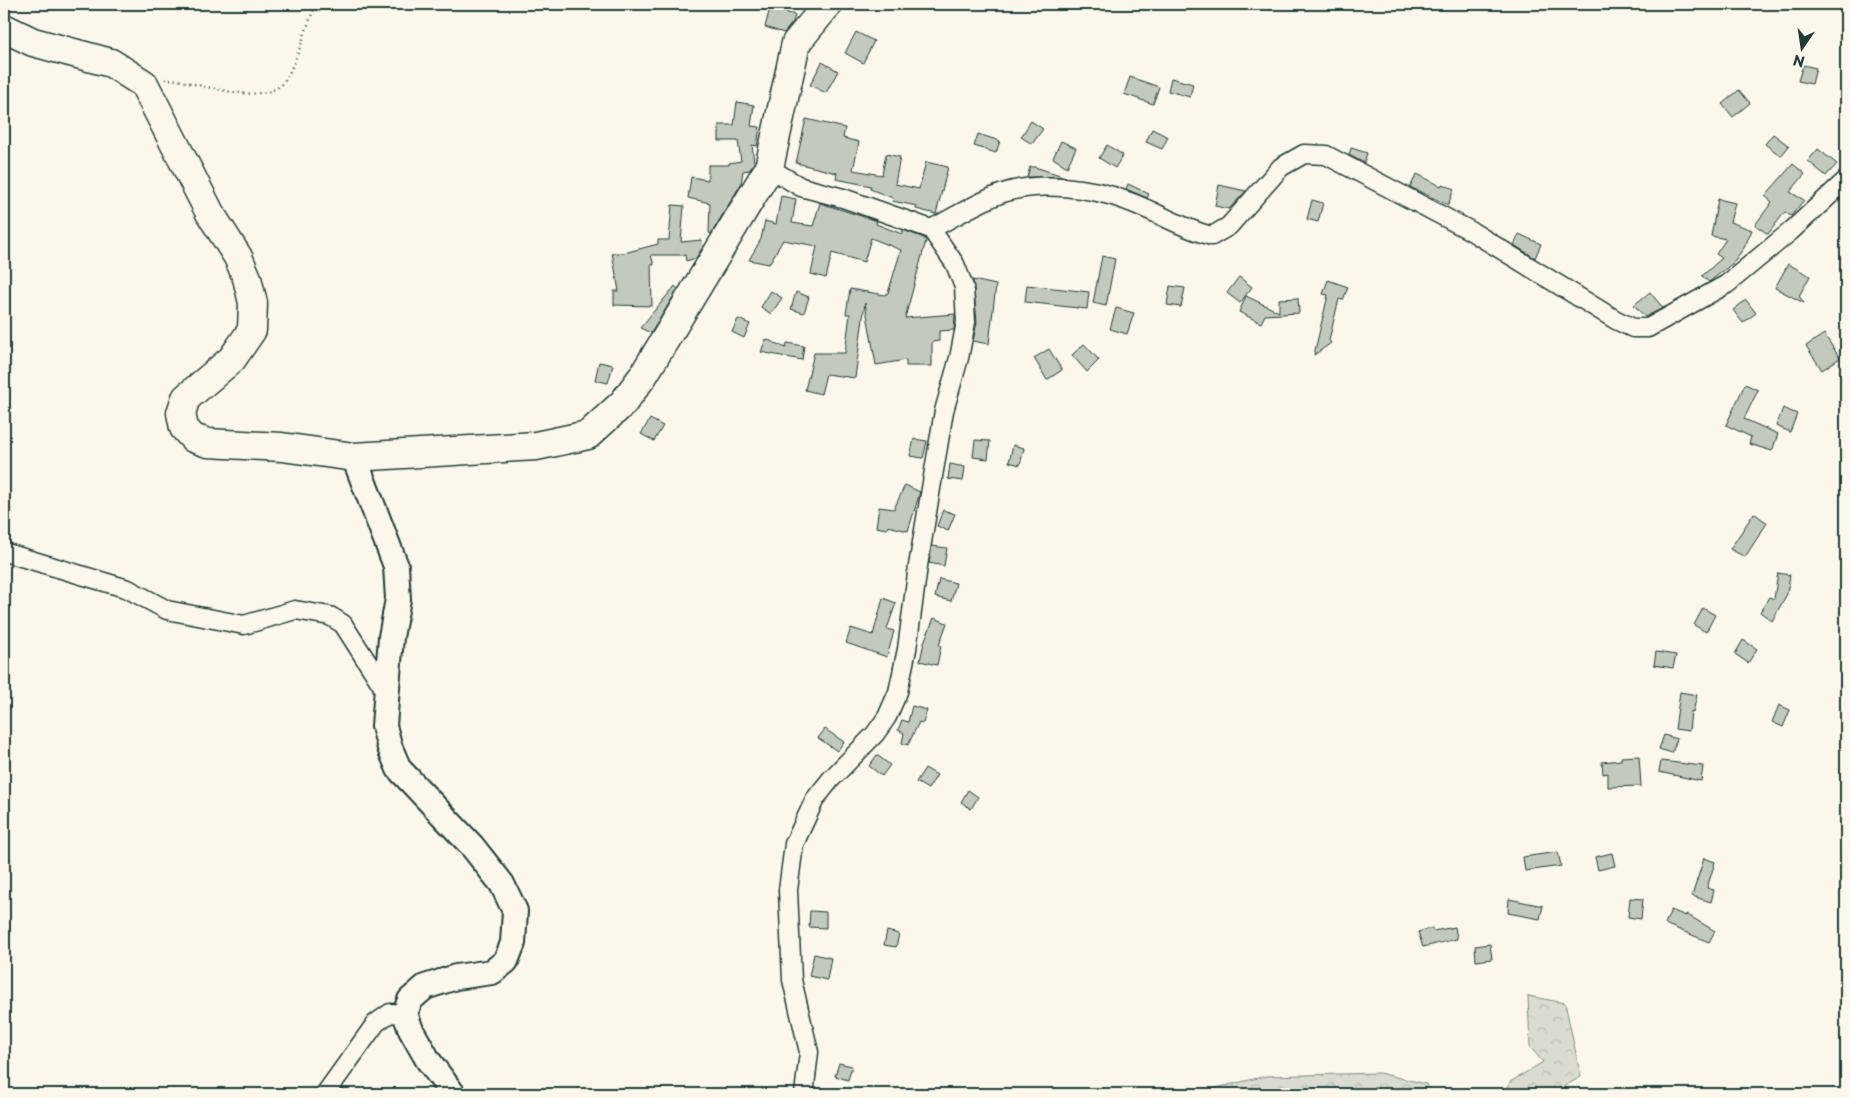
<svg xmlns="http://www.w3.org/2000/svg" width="1850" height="1098" viewBox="0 0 1850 1098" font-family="'Playpen Sans',sans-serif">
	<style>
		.forest { fill: url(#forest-crowns); stroke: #7d8c82 }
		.building { fill: #c4c9be; stroke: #1f3d34 }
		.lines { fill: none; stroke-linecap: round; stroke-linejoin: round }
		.street-casing { stroke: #1f3d34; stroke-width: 21 }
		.secondary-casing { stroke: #1f3d34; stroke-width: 28 }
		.primary-casing { stroke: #1f3d34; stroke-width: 31 }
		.path { stroke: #1f3d34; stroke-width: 2.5; stroke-dasharray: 1 4; stroke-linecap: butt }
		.street { stroke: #fbf7ec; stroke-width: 18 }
		.secondary { stroke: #fbf7ec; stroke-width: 24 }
		.primary { stroke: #fbf7ec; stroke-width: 28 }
	</style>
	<defs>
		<pattern id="forest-crowns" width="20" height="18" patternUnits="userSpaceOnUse" patternTransform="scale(1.25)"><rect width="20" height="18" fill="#dbdcd1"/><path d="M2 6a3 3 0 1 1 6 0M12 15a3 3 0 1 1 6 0" fill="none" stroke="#bcbeb4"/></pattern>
	</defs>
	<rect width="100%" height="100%" fill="#fbf7ec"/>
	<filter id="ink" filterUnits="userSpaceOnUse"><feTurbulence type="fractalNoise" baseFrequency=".02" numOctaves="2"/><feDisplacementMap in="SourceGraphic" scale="10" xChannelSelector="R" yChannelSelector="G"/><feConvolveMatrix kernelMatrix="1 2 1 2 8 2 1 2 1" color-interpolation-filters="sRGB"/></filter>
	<g filter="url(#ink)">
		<g class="forest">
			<polygon points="1528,996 1565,1003 1581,1077 1550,1094 1505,1094 1510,1082 1543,1062 1530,1047"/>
			<polygon points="1379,1073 1426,1084 1430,1094 1191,1094 1266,1076"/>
		</g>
		<g class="building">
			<polygon points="770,8 795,15 793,22 784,33 765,27"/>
			<polygon points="856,32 874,41 863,63 845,53"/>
			<polygon points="822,62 838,71 826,93 810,85"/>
			<polygon points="1803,65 1816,68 1812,84 1798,81"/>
			<polygon points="1130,77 1159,87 1153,104 1124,94"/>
			<polygon points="1171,78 1193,84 1190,97 1168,91"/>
			<polygon points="1739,90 1750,103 1733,117 1722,104"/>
			<polygon points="737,102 754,105 751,126 760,127 757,146 752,145 754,162 750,170 743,171 741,184 711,234 709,233 710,203 688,198 691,177 708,180 708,165 729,165 729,163 741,161 738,141 719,141 719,125 734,125"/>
			<polygon points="806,119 845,128 843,138 859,142 853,170 882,175 886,154 900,157 895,184 919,189 926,162 948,167 936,214 916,209 917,206 892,201 893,198 870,189 871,186 836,179 837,173 796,163"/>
			<polygon points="1031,121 1043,129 1032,144 1021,137"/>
			<polygon points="1152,129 1168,137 1162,149 1146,142"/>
			<polygon points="978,134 1000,141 996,153 974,146"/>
			<polygon points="1773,134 1789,146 1781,156 1765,144"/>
			<polygon points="1061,141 1076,148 1067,167 1053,158"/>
			<polygon points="1107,145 1123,155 1115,168 1099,158"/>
			<polygon points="1351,148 1367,153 1364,163 1349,155"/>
			<polygon points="1818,149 1837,164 1826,176 1808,161"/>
			<polygon points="1793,164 1805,174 1790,192 1804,200 1791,216 1785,212 1768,234 1755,225 1772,202 1765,196"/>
			<polygon points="1030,167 1035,167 1066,177 1027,177"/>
			<polygon points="1417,174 1441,186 1442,184 1454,189 1448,205 1410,187"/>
			<polygon points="1128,184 1149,194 1147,198 1126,189"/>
			<polygon points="1219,185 1246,191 1229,209 1215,206"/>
			<polygon points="781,196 796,199 792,223 813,226 820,203 877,221 876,224 902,234 903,230 924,238 926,241 905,318 955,314 954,330 939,331 939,341 932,342 932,366 906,366 906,360 876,365 865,303 855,378 826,374 821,394 805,390 814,353 845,353 850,314 846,314 850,289 885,295 888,293 901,250 871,238 864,262 832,253 826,278 811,274 817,246 783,240 769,264 749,260 761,239 765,221 776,224"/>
			<polygon points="1718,199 1735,203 1730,222 1752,230 1744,248 1732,264 1709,282 1702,276 1722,258 1716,254 1726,239 1711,236"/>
			<polygon points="1312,200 1323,203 1318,222 1307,219"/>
			<polygon points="672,205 684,206 681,242 702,240 703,247 696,258 686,261 685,255 651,255 654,265 651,265 652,306 614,305 614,291 619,291 612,253 624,253 658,244 658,240 669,240"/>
			<polygon points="1519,234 1541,244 1535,258 1514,245"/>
			<polygon points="1102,256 1115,259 1106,306 1093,303"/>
			<polygon points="1788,264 1810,276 1799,296 1804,303 1775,288"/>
			<polygon points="1239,277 1252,287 1240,303 1227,293"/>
			<polygon points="973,280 996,285 989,344 973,341 977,322"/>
			<polygon points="1328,280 1348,287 1343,300 1339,299 1329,340 1331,343 1314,355 1328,295 1323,294"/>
			<polygon points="1027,285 1089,292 1087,309 1025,302"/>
			<polygon points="675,286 678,289 651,333 640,328"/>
			<polygon points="1170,286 1185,288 1181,307 1167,305"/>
			<polygon points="771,291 782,298 771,314 761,307"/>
			<polygon points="796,292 809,297 804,313 791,309"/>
			<polygon points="1650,292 1663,308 1645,317 1634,305"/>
			<polygon points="1246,296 1279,312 1279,299 1298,298 1299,313 1265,315 1261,323 1239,312"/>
			<polygon points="1746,300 1756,313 1743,323 1733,310"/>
			<polygon points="1116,308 1134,313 1127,334 1110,329"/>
			<polygon points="738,319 750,324 744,338 732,332"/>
			<polygon points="1824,334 1840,358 1822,370 1806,346"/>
			<polygon points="766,339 786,348 787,343 804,346 802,360 761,352"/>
			<polygon points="1084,344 1099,360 1087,372 1072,355"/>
			<polygon points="1049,349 1062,370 1047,380 1034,358"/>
			<polygon points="599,362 613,365 608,383 595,380"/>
			<polygon points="1745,384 1758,390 1744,419 1778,434 1772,451 1749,444 1751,437 1726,425"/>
			<polygon points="1783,408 1797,414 1790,432 1776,426"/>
			<polygon points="650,419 663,426 654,441 641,434"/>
			<polygon points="914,439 927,441 923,458 910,456"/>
			<polygon points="975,440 990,441 988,459 973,457"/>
			<polygon points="1013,445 1024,448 1020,465 1009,462"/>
			<polygon points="950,464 965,467 963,481 948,479"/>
			<polygon points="905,485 920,492 908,531 888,526 887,529 876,527 879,507 894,509"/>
			<polygon points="943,510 955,514 948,531 937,526"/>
			<polygon points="1754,513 1767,523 1745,557 1730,549"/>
			<polygon points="932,546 947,548 944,566 929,563"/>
			<polygon points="1778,573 1790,575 1787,594 1772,621 1760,612 1769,597 1774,599"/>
			<polygon points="939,579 956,583 951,601 935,597"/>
			<polygon points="883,598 896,603 887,629 894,631 887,657 846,643 851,628 873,635"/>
			<polygon points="1703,608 1715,615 1706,632 1694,625"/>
			<polygon points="934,618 947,623 939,645 941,646 937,665 920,661 924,642"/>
			<polygon points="1743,640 1757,649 1748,663 1735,654"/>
			<polygon points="1656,652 1676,655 1673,668 1654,665"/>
			<polygon points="1680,692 1697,695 1693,712 1691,711 1689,731 1675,729"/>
			<polygon points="1779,705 1790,710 1783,727 1772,722"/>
			<polygon points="912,706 927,710 923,723 919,722 908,745 902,743 904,733 898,730 902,720 908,722"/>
			<polygon points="825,729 844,742 837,751 818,738"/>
			<polygon points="1664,735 1677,739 1672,753 1659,749"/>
			<polygon points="877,755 890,765 882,776 869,766"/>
			<polygon points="1639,756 1641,786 1608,787 1608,773 1603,774 1602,762 1621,760 1621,757"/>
			<polygon points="1661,761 1703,766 1701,781 1659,772"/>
			<polygon points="925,768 937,775 928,789 916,782"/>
			<polygon points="968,790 978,797 971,809 961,802"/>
			<polygon points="1558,852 1561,866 1525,871 1523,857"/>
			<polygon points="1612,853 1615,866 1598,870 1595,857"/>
			<polygon points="1704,858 1715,862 1707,888 1714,890 1711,902 1692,896"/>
			<polygon points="1630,898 1643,899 1641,919 1628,917"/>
			<polygon points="1509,899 1543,906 1540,919 1508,913"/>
			<polygon points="1671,910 1686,916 1686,914 1715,931 1709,942 1665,924"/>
			<polygon points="810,911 826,912 826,928 809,927"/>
			<polygon points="1455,927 1457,939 1423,947 1418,932 1432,928 1433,931"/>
			<polygon points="887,931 899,934 896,947 884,945"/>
			<polygon points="1490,944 1492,959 1476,961 1475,946"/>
			<polygon points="814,954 831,958 827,980 809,976"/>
			<polygon points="839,1063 852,1066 848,1080 835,1076"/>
		</g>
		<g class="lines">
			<defs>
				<g id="street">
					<polyline points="769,168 801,187 843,198 931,229 955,264 964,287 966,322 959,358 944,411 918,566 907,649 898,692 887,717 875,734 831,779 815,799 794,844 788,890 792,980 809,1052 804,1094"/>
					<path d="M931 229C953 218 979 201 1003 193 1039 181 1092 187 1127 201 1156 211 1182 229 1212 236L1229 226 1281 167 1304 154 1326 155 1471 231 1616 320 1633 328H1648L1727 284 1791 231 1846 180"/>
					<polyline points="4,552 128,589 167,610 244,625 295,610 330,616 343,624 387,693"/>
					<polyline points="325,1094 376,1023 390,1013 405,1014"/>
				</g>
				<polyline id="secondary" points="354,457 396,566 398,599 391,637 384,726 390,748 399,769 472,846 502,884 515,911 513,943 506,961 492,972 456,977 425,987 410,1000 405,1014 411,1030 428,1060 453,1094"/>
				<polyline id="primary" points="4,28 33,42 111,63 144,84 210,213 238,257 247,278 253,303 252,330 232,359 186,398 181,413 184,428 193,438 208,443 282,447 354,457 536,446 588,435 623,403 643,376 769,168 796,43 828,4"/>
			</defs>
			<use href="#street" class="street-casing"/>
			<use href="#secondary" class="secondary-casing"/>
			<use href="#primary" class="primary-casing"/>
			<path class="path" d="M165 80 172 79C200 84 258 105 281 85 293 75 308 21 316 4"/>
			<use href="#street" class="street"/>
			<use href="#secondary" class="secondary"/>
			<use href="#primary" class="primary"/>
		</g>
	</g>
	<rect width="1850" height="1098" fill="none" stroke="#fbf7ec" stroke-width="20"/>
	<rect x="10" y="10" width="1830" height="1078" fill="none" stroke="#1f3d34" stroke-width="2" filter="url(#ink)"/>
	<g transform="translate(1802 48) rotate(193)" stroke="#fbf7ec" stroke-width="4" paint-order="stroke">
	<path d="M0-4L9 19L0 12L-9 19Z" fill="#1f3d34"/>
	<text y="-8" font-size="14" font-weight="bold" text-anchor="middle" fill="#1f3d34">N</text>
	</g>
</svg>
